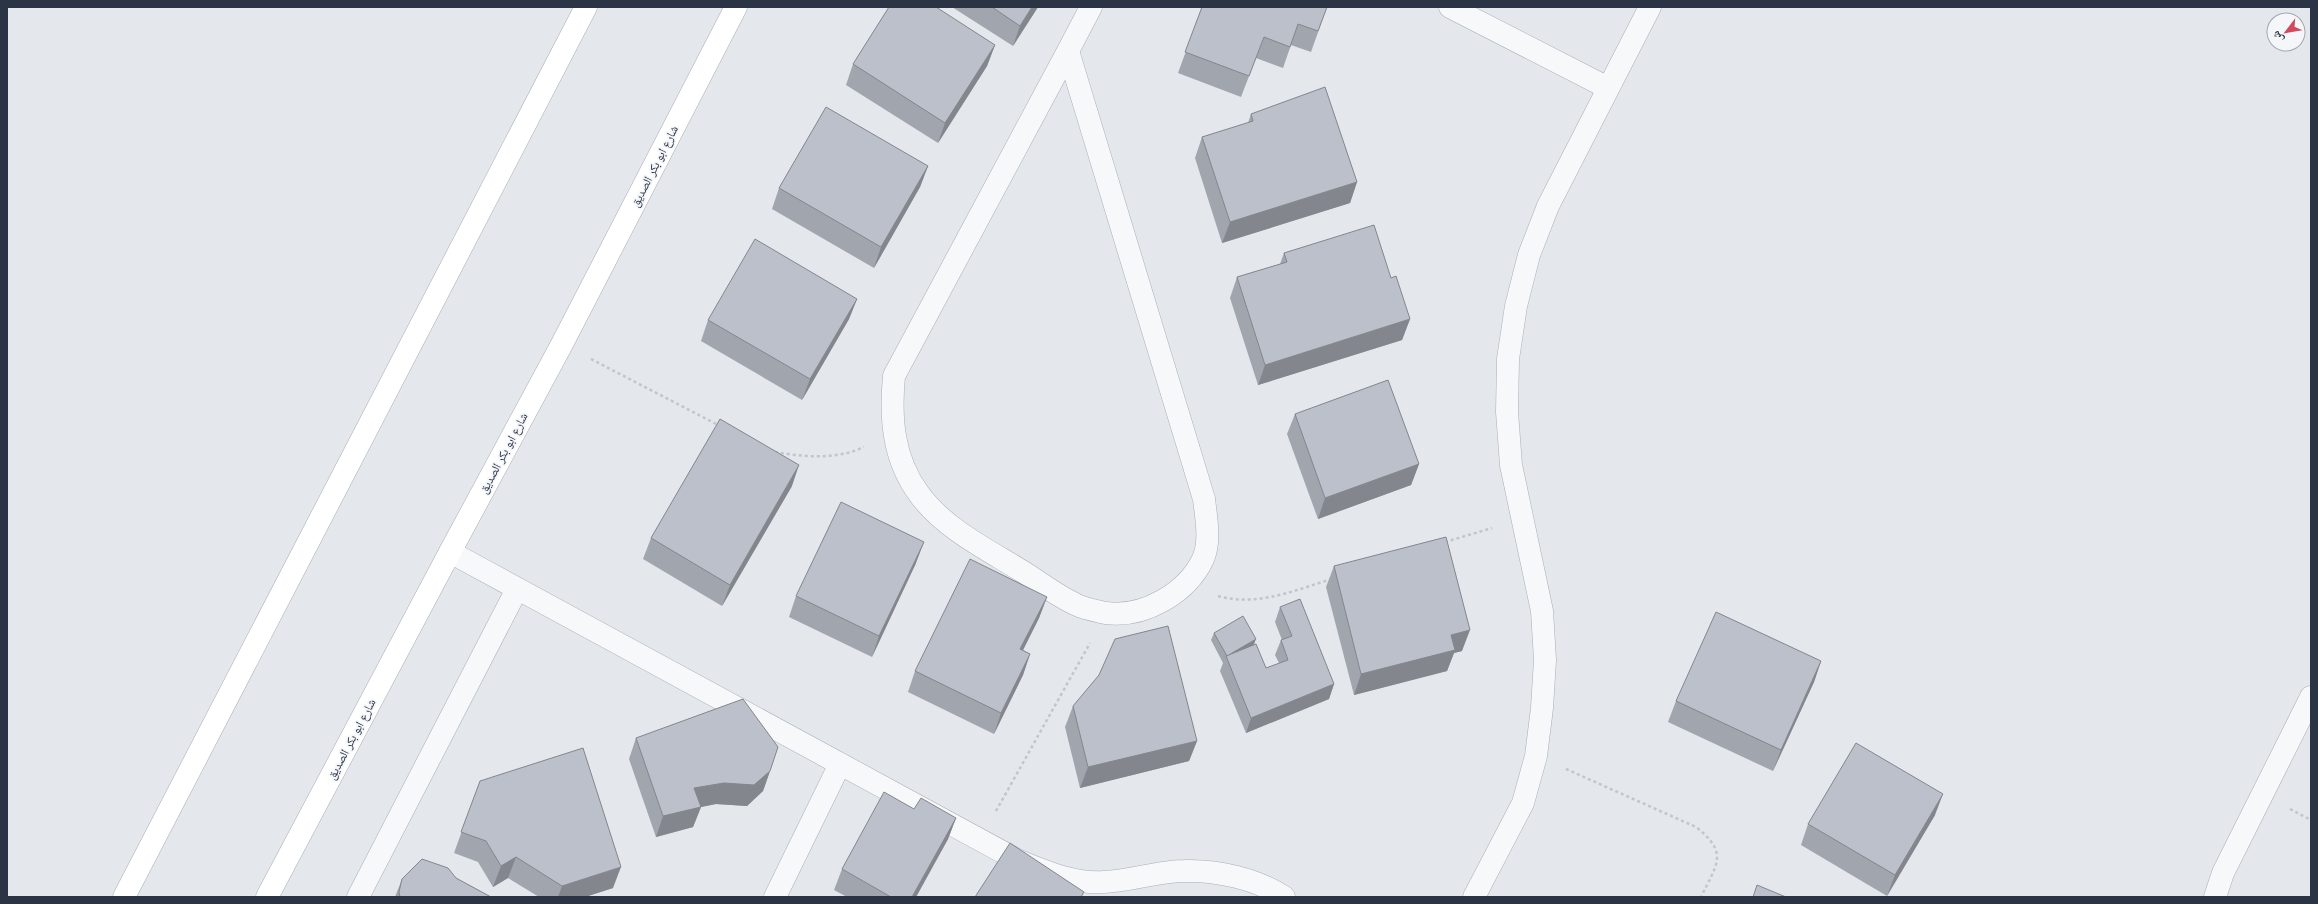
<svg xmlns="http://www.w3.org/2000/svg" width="2318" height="904" viewBox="0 0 2318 904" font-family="'Golos Text','Noto Naskh Arabic',sans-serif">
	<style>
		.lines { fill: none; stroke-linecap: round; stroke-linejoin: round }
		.minor-casing { stroke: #a9aeb7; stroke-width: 23 }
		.secondary-casing { stroke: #a9aeb7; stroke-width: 23 }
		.path { stroke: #c2c5cb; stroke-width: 2.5; stroke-dasharray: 3 3; stroke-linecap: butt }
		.minor { stroke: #f7f8fa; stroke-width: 22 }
		.secondary { stroke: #fff; stroke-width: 22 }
		.wall { fill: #a1a5ae }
		.shaded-wall { fill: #83868d }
		.building { fill: #bbc0ca; stroke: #83868d }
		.labels { text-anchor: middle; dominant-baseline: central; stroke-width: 3.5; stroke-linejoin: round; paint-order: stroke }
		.street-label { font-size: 12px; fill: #2b3445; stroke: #f4f6f9 }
	</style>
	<rect width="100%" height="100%" fill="#e4e7ec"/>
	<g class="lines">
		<defs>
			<g id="minor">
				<polyline points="1450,7 1608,88"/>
				<path d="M1068 51 1204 499C1206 517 1211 541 1203 559 1187 593 1144 618 1106 613 1097 611 1085 609 1077 605 1059 597 1042 584 1025 573 990 551 944 529 919 494 893 459 890 418 894 376L1068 51 1091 7"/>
				<path d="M450 552 1019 861C1046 872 1074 884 1104 882 1131 881 1158 871 1185 871 1217 870 1257 879 1284 897"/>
				<polyline points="358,897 517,589"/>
				<polyline points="775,897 840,764"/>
				<polyline points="1474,897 1523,803 1536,756 1542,708 1545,660 1542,611 1511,465 1507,412 1508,359 1516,306 1529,255 1548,206 1650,7"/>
				<polyline points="2215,897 2223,873 2311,697"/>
			</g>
			<g id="secondary">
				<polyline points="124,897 586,7"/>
				<polyline points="267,897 450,552 562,344 736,7"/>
			</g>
		</defs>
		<use href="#minor" class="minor-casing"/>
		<use href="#secondary" class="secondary-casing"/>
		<g class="path">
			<polyline points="591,359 720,426"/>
			<path d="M775 452C804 457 837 460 864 447"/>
			<polyline points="1445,542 1492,528"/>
			<path d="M1218 596C1258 607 1295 590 1332 579"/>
			<path d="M1566 769 1696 827C1729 853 1717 864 1701 897"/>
			<polyline points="2290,809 2311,820"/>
			<polyline points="996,811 1090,643"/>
		</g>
		<use href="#minor" class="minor"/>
		<use href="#secondary" class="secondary"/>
	</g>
	<g class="wall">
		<polygon points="952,7 1038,7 1013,46"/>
		<polygon points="1202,7 1327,7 1311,52 1291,45 1283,68 1256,58 1241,97 1178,73"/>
		<polygon points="995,45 987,66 938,143 846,85 853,64"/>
		<polygon points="1251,114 1357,182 1350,203 1222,243 1195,158 1202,137 1248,123"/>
		<polygon points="928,166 920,187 874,268 772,209 779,188"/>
		<polygon points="1284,253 1391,278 1410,319 1402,340 1258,385 1230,298 1237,277 1280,264"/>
		<polygon points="857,299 849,319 802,400 701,341 708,320"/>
		<polygon points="1295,414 1419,464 1411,485 1318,519 1287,434"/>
		<polygon points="792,486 722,606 643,559 651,538"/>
		<polygon points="916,563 872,657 789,617 796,596"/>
		<polygon points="1334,566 1462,651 1454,653 1447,671 1354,695 1326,587"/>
		<polygon points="1047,597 1039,618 1023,650 1030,654 1023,675 994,734 908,692 915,671"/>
		<polygon points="1280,607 1334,684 1329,699 1246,733 1220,671 1223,663 1211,640 1214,633 1254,645 1266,668 1279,663 1275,655 1281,640 1282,640 1275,622"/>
		<polygon points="1821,661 1814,682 1773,771 1668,722 1676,701"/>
		<polygon points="1073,706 1197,741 1189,761 1080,788 1065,727"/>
		<polygon points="636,738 770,771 763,791 747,806 716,804 701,807 693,827 656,837 629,759"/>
		<polygon points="480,781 613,888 585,897 539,897 508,878 493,887 478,862 454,853"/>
		<polygon points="914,809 956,818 948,839 916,897 847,897 834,890 842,869"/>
		<polygon points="1935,815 1887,896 1801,845 1808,824"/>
		<polygon points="456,878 491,897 395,897 402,879"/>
	</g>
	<g class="shaded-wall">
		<polygon points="1032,7 1038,7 1013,46 1020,26"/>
		<polygon points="995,45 987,66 938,143 945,123"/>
		<polygon points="928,166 920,187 874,268 881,247"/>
		<polygon points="1357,182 1350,203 1222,243 1230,222"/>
		<polygon points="857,299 849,319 802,400 810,379"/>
		<polygon points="1410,319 1402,340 1258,385 1265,365"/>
		<polygon points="1419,464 1411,485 1318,519 1325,498"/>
		<polygon points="799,465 792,486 722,606 730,585"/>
		<polygon points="924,542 916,563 872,657 879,636"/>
		<polygon points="1047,597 1039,618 1013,670 1020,649"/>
		<polygon points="1470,630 1462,651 1454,653 1447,671 1354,695 1361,674 1451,635"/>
		<polygon points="1256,639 1253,647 1227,656"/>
		<polygon points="1030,654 1023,675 994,734 1001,713"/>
		<polygon points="1821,661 1814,682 1773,771 1781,750"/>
		<polygon points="1334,684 1329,699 1246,733 1251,718"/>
		<polygon points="1197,741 1189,761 1080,788 1088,767"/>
		<polygon points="770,771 763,791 747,806 716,804 701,807 693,827 656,837 663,816 694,788"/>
		<polygon points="1943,794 1935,815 1887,896 1895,875"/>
		<polygon points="956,818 948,839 916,897 912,897"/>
		<polygon points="516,857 508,878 493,887 501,866"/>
		<polygon points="621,867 613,888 585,897 558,897 562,886"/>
	</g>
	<g class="building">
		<polygon points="889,7 936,7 995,45 945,123 853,64"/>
		<polygon points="992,7 1032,7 1020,26"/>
		<polygon points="1202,7 1327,7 1318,31 1298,24 1290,47 1264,37 1249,76 1185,52"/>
		<polygon points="1325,87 1357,182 1230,222 1202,137 1253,121 1251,114"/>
		<polygon points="826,107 928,166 881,247 779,188"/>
		<polygon points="1374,225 1391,278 1396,276 1410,319 1265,365 1237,277 1287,262 1284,253"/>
		<polygon points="755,239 857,299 810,379 708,320"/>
		<polygon points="1388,380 1419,464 1325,498 1295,414"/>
		<polygon points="720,419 799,465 730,585 651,538"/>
		<polygon points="841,502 924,542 879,636 796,596"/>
		<polygon points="1446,537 1470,630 1451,635 1455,650 1361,674 1334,566"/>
		<polygon points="970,559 1047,597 1020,649 1030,654 1001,713 915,671"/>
		<polygon points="1300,599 1334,684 1251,718 1226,656 1256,644 1266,668 1288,660 1281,640 1292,636 1280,607"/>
		<polygon points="1716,612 1821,661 1781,750 1676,701"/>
		<polygon points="1243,616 1256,639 1227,656 1214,633"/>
		<polygon points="1168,626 1197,741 1088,767 1073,706 1099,675 1115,639"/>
		<polygon points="743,699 778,747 770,771 754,785 724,783 694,788 701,807 663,816 636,738"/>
		<polygon points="1856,743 1943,794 1895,875 1808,824"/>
		<polygon points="583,748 621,867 562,886 516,857 501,866 486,841 461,832 480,781"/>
		<polygon points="884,792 914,809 921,798 956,818 912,897 891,897 842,869"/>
		<polygon points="1010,843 1084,892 1081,897 975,897"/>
		<polygon points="422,859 448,868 456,878 491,897 400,897 399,892 402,879"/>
		<polygon points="1757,885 1786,897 1753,897"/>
	</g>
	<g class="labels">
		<g class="street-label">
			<text transform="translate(654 166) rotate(-63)">شارع ابو بكر الصديق</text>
			<text transform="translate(503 453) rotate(-62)">شارع ابو بكر الصديق</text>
			<text transform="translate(351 739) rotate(-62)">شارع ابو بكر الصديق</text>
		</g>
	</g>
	<rect width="2318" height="904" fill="none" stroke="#2b3445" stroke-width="16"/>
	<g transform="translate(2286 32) rotate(239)"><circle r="19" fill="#f4f6f9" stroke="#a4a8b1"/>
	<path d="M0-3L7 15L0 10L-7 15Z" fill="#d1495b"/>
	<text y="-6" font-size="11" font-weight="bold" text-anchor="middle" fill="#2b3445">ش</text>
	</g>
</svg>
